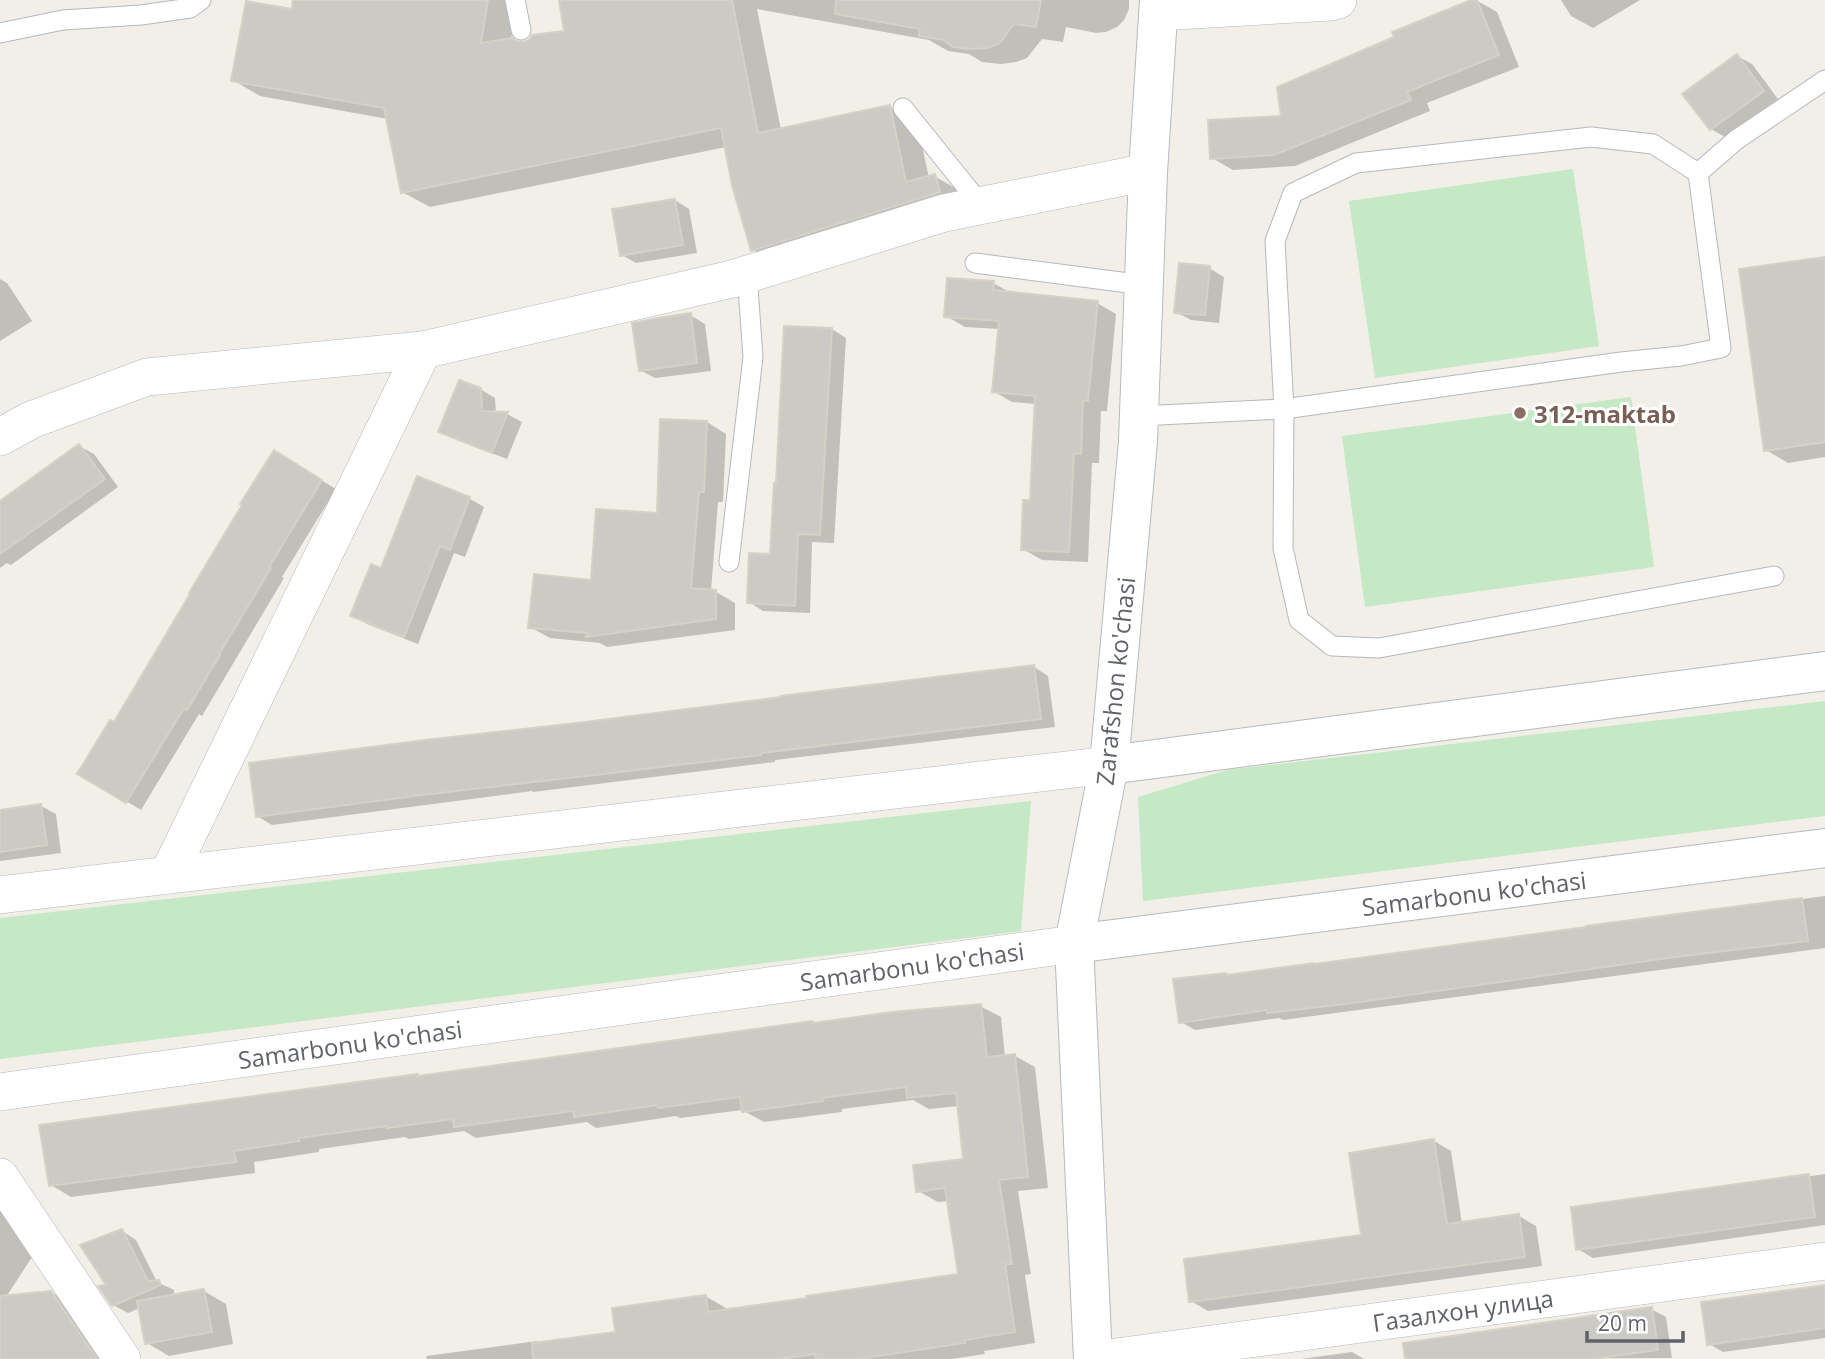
<svg xmlns="http://www.w3.org/2000/svg" width="1825" height="1359" viewBox="0 0 1825 1359" font-family="'Open Sans',sans-serif">
	<style>
		.green { fill: #c5e8c5 }
		.shadow { fill: #0003 }
		.building { fill: #cccac5; stroke: #d6d1c6; stroke-width: 2 }
		.lines { fill: none; stroke-linecap: round; stroke-linejoin: round }
		.lane-casing { stroke: #b5b8bc; stroke-width: 21 }
		.street-casing { stroke: #b5b8bc; stroke-width: 38 }
		.secondary-casing { stroke: #b6babf; stroke-width: 40 }
		.lane { stroke: #fff; stroke-width: 19 }
		.street { stroke: #fff; stroke-width: 37 }
		.secondary { stroke: #fff; stroke-width: 38 }
		.education-dot { fill: #8d6e63; stroke: #fff; stroke-width: 2.5 }
		.labels { text-anchor: middle; dominant-baseline: central; stroke-width: 6; stroke-linejoin: round; paint-order: stroke }
		.education-label { font-size: 24px; font-weight: bold; fill: #785e54; stroke: #fff; text-anchor: start }
		.street-label { font-size: 24px; fill: #5f6368; stroke: #fff }
	</style>
	<rect width="100%" height="100%" fill="#f1efe8"/>
	<g class="green">
		<polygon points="1573,169 1599,346 1375,378 1349,201"/>
		<polygon points="1631,397 1654,567 1365,607 1342,436"/>
		<polygon points="1825,701 1825,816 1143,901 1138,797 1227,770"/>
		<polygon points="1031,801 1021,931 0,1059 0,918"/>
	</g>
	<g class="shadow">
		<polygon points="295,0 517,0 511,40 523,44 566,32 560,0 1129,0 1129,9 1124,20 1117,27 1106,32 1096,33 1066,27 1063,42 1042,39 1027,58 1016,62 1001,64 982,62 969,54 948,51 929,40 757,9 781,130 890,107 917,123 929,178 934,176 962,192 780,266 753,250 726,147 430,207 402,192 388,119 260,96 233,80 293,11"/>
		<polygon points="1476,0 1497,12 1519,67 1427,103 1430,111 1295,166 1233,170 1212,158 1283,117"/>
		<polygon points="1561,0 1640,0 1593,28 1571,16"/>
		<polygon points="1737,56 1752,64 1778,99 1725,137 1711,129"/>
		<polygon points="675,200 689,209 697,253 636,263 622,255"/>
		<polygon points="1825,259 1825,457 1788,463 1766,450"/>
		<polygon points="1209,268 1224,277 1219,323 1191,320 1176,312"/>
		<polygon points="0,279 7,283 32,321 0,341"/>
		<polygon points="993,283 1013,294 1097,303 1116,314 1107,411 1101,411 1099,463 1092,463 1088,562 1042,560 1023,549 1032,502 1036,404 1012,402 993,391 1000,329 965,327 946,316"/>
		<polygon points="690,315 705,324 711,371 655,378 640,370"/>
		<polygon points="832,329 846,338 834,543 812,542 810,613 763,611 749,602 772,555"/>
		<polygon points="480,389 495,398 496,413 507,414 522,422 507,459 455,439 440,431"/>
		<polygon points="707,422 726,434 723,502 718,502 711,591 716,592 735,603 735,630 607,647 600,643 550,638 530,627 592,582 658,515"/>
		<polygon points="79,446 94,454 118,487 11,565 7,563 0,568 0,503"/>
		<polygon points="274,452 336,489 282,577 284,578 202,716 199,714 141,810 80,773 114,724"/>
		<polygon points="418,478 470,499 484,507 465,557 454,553 418,644 367,624 352,615 382,570"/>
		<polygon points="1034,667 1048,676 1055,727 775,760 775,762 533,792 532,791 272,825 257,816 577,725"/>
		<polygon points="41,806 56,814 61,853 0,861 0,812"/>
		<polygon points="1825,896 1825,948 1283,1020 1279,1018 1195,1030 1181,1022 1226,974 1230,976"/>
		<polygon points="980,1006 1001,1017 1005,1057 1015,1056 1035,1067 1048,1188 1018,1191 1031,1274 1025,1275 1035,1343 984,1351 985,1354 952,1359 427,1359 426,1356 537,1341 541,1343 617,1333 705,1296 726,1308 726,1311 960,1275 949,1201 938,1202 918,1191 965,1161 959,1106 929,1109 913,1100 842,1109 842,1112 764,1122 742,1110 680,1118 676,1116 596,1128 587,1122 476,1138 464,1131 409,1139 405,1137 319,1149 319,1152 254,1162 255,1173 71,1197 51,1185 420,1077"/>
		<polygon points="1434,1141 1451,1151 1462,1224 1519,1216 1536,1226 1542,1266 1208,1311 1191,1301 1363,1236"/>
		<polygon points="1825,1174 1825,1225 1593,1258 1578,1249 1573,1209"/>
		<polygon points="0,1208 36,1251 6,1297 51,1292 73,1305 109,1359 0,1359"/>
		<polygon points="122,1231 136,1240 157,1282 174,1290 174,1293 168,1296 204,1291 226,1304 233,1344 169,1356 147,1343 140,1308 128,1313 113,1305 109,1287"/>
		<polygon points="1825,1287 1825,1338 1723,1352 1709,1344"/>
		<polygon points="1651,1309 1666,1317 1672,1358 1410,1359"/>
		<polygon points="1352,1352 1364,1359 1301,1359"/>
	</g>
	<g class="building">
		<polygon points="293,0 488,0 481,43 512,38 516,41 523,42 529,40 532,35 564,31 559,0 732,0 758,133 890,105 906,182 935,174 940,192 751,251 732,185 721,128 401,193 384,108 231,81 246,1 292,9"/>
		<polygon points="836,0 1041,0 1036,27 1014,24 1000,43 988,48 972,49 953,47 944,40 919,36 920,29 835,14"/>
		<polygon points="1471,0 1477,0 1499,55 1407,92 1411,100 1274,155 1210,159 1208,120 1281,116 1277,87 1394,37 1392,32"/>
		<polygon points="1737,54 1764,91 1710,130 1682,94"/>
		<polygon points="675,199 683,245 620,256 612,209"/>
		<polygon points="1825,257 1825,442 1764,451 1739,269"/>
		<polygon points="1179,263 1210,266 1205,315 1174,313"/>
		<polygon points="947,278 994,281 993,290 1098,301 1088,401 1083,401 1081,454 1074,453 1069,552 1021,550 1023,500 1030,500 1035,396 992,392 999,321 944,317"/>
		<polygon points="691,313 697,363 639,371 632,323 658,318"/>
		<polygon points="784,326 832,328 820,535 798,534 795,606 747,603 749,553 770,554 774,483 776,483"/>
		<polygon points="459,380 481,388 482,411 508,412 492,453 438,432"/>
		<polygon points="660,419 707,421 704,492 699,492 691,588 716,590 716,619 586,637 587,633 528,628 534,574 591,580 596,509 657,513"/>
		<polygon points="79,444 105,479 0,554 0,501"/>
		<polygon points="274,450 322,480 269,567 271,568 219,654 220,655 187,710 184,708 126,803 77,774 110,720 114,722 190,594 189,593 242,505 240,504"/>
		<polygon points="417,476 470,497 450,550 440,546 404,637 350,616 371,564 381,568"/>
		<polygon points="1034,665 1041,719 761,753 761,755 603,774 422,795 256,817 249,763 425,740 577,723 781,697 781,696"/>
		<polygon points="41,804 47,845 0,852 0,810"/>
		<polygon points="1802,898 1808,941 1675,957 1346,1004 1267,1013 1266,1010 1179,1023 1173,979 1226,973 1227,975 1314,963 1315,964 1586,927 1586,926"/>
		<polygon points="981,1004 987,1057 1015,1054 1028,1177 999,1180 1012,1264 1005,1264 1015,1332 965,1340 965,1343 858,1359 816,1359 815,1354 781,1359 533,1359 532,1343 615,1332 612,1308 706,1295 708,1312 807,1298 806,1296 958,1274 945,1188 916,1192 913,1165 963,1159 956,1093 907,1098 906,1087 822,1098 823,1101 742,1112 740,1097 658,1108 657,1105 574,1117 573,1111 454,1127 453,1119 387,1128 387,1126 299,1138 299,1141 234,1151 236,1162 49,1186 39,1125 418,1074 418,1076 812,1021 813,1023 892,1012"/>
		<polygon points="1434,1139 1447,1224 1519,1214 1525,1257 1189,1302 1184,1259 1361,1235 1349,1153"/>
		<polygon points="1809,1174 1815,1217 1576,1250 1571,1207"/>
		<polygon points="122,1229 148,1281 159,1280 161,1285 112,1306 98,1286 106,1285 80,1245"/>
		<polygon points="1825,1285 1825,1328 1707,1345 1701,1302"/>
		<polygon points="204,1289 212,1332 145,1344 137,1301"/>
		<polygon points="51,1291 97,1359 0,1359 0,1296"/>
		<polygon points="1652,1307 1658,1350 1592,1359 1405,1359 1403,1343"/>
	</g>
	<g class="lines">
		<defs>
			<g id="lane">
				<polyline points="515,0 521,30"/>
				<polyline points="0,33 63,20 141,15 190,8 201,0"/>
				<polyline points="903,108 982,206"/>
				<polyline points="1698,173 1653,144 1591,137 1356,163 1293,193 1275,241 1284,409 1283,548 1299,620 1332,646 1379,648 1774,576"/>
				<polyline points="975,263 1144,285"/>
				<polyline points="1139,416 1284,409 1621,362 1681,356 1721,348 1698,173 1736,140 1825,80"/>
				<polyline points="729,562 753,357 747,274"/>
			</g>
			<g id="street">
				<polyline points="1159,12 1331,2 1338,0"/>
				<polyline points="0,437 31,420 147,377 423,350 732,279 944,213 1148,172"/>
				<polyline points="168,875 423,350"/>
				<polyline points="0,895 1109,765"/>
				<polyline points="0,1092 1074,944"/>
				<polyline points="0,1177 122,1359"/>
				<polyline points="1102,1359 1825,1261"/>
			</g>
			<g id="secondary">
				<polyline points="1109,765 1825,671"/>
				<polyline points="1074,944 1825,848"/>
				<polyline points="1093,1359 1074,944 1109,765 1138,441 1148,172 1159,0"/>
			</g>
		</defs>
		<use href="#lane" class="lane-casing"/>
		<use href="#street" class="street-casing"/>
		<use href="#secondary" class="secondary-casing"/>
		<use href="#lane" class="lane"/>
		<use href="#street" class="street"/>
		<use href="#secondary" class="secondary"/>
	</g>
	<circle class="education-dot" cx="1520" cy="413" r="7"/>
	<g class="labels">
		<g class="education-label">
			<text x="1534" y="413">312-maktab</text>
		</g>
		<g class="street-label">
			<text transform="translate(1115 681) rotate(-84)">Zarafshon ko'chasi</text>
			<text transform="translate(1474 893) rotate(-7)">Samarbonu ko'chasi</text>
			<text transform="translate(912 966) rotate(-8)">Samarbonu ko'chasi</text>
			<text transform="translate(350 1044) rotate(-8)">Samarbonu ko'chasi</text>
			<text transform="translate(1463 1310) rotate(-8)">Газалхон улица</text>
		</g>
	</g>
	<path d="M1587 1331v10h96v-10" fill="none" stroke="#5f6368" stroke-width="3.5"/>
	<text x="1598" y="1331" font-size="21" fill="#5f6368" stroke="#ffffff" stroke-width="5" paint-order="stroke">20 m</text>
</svg>
